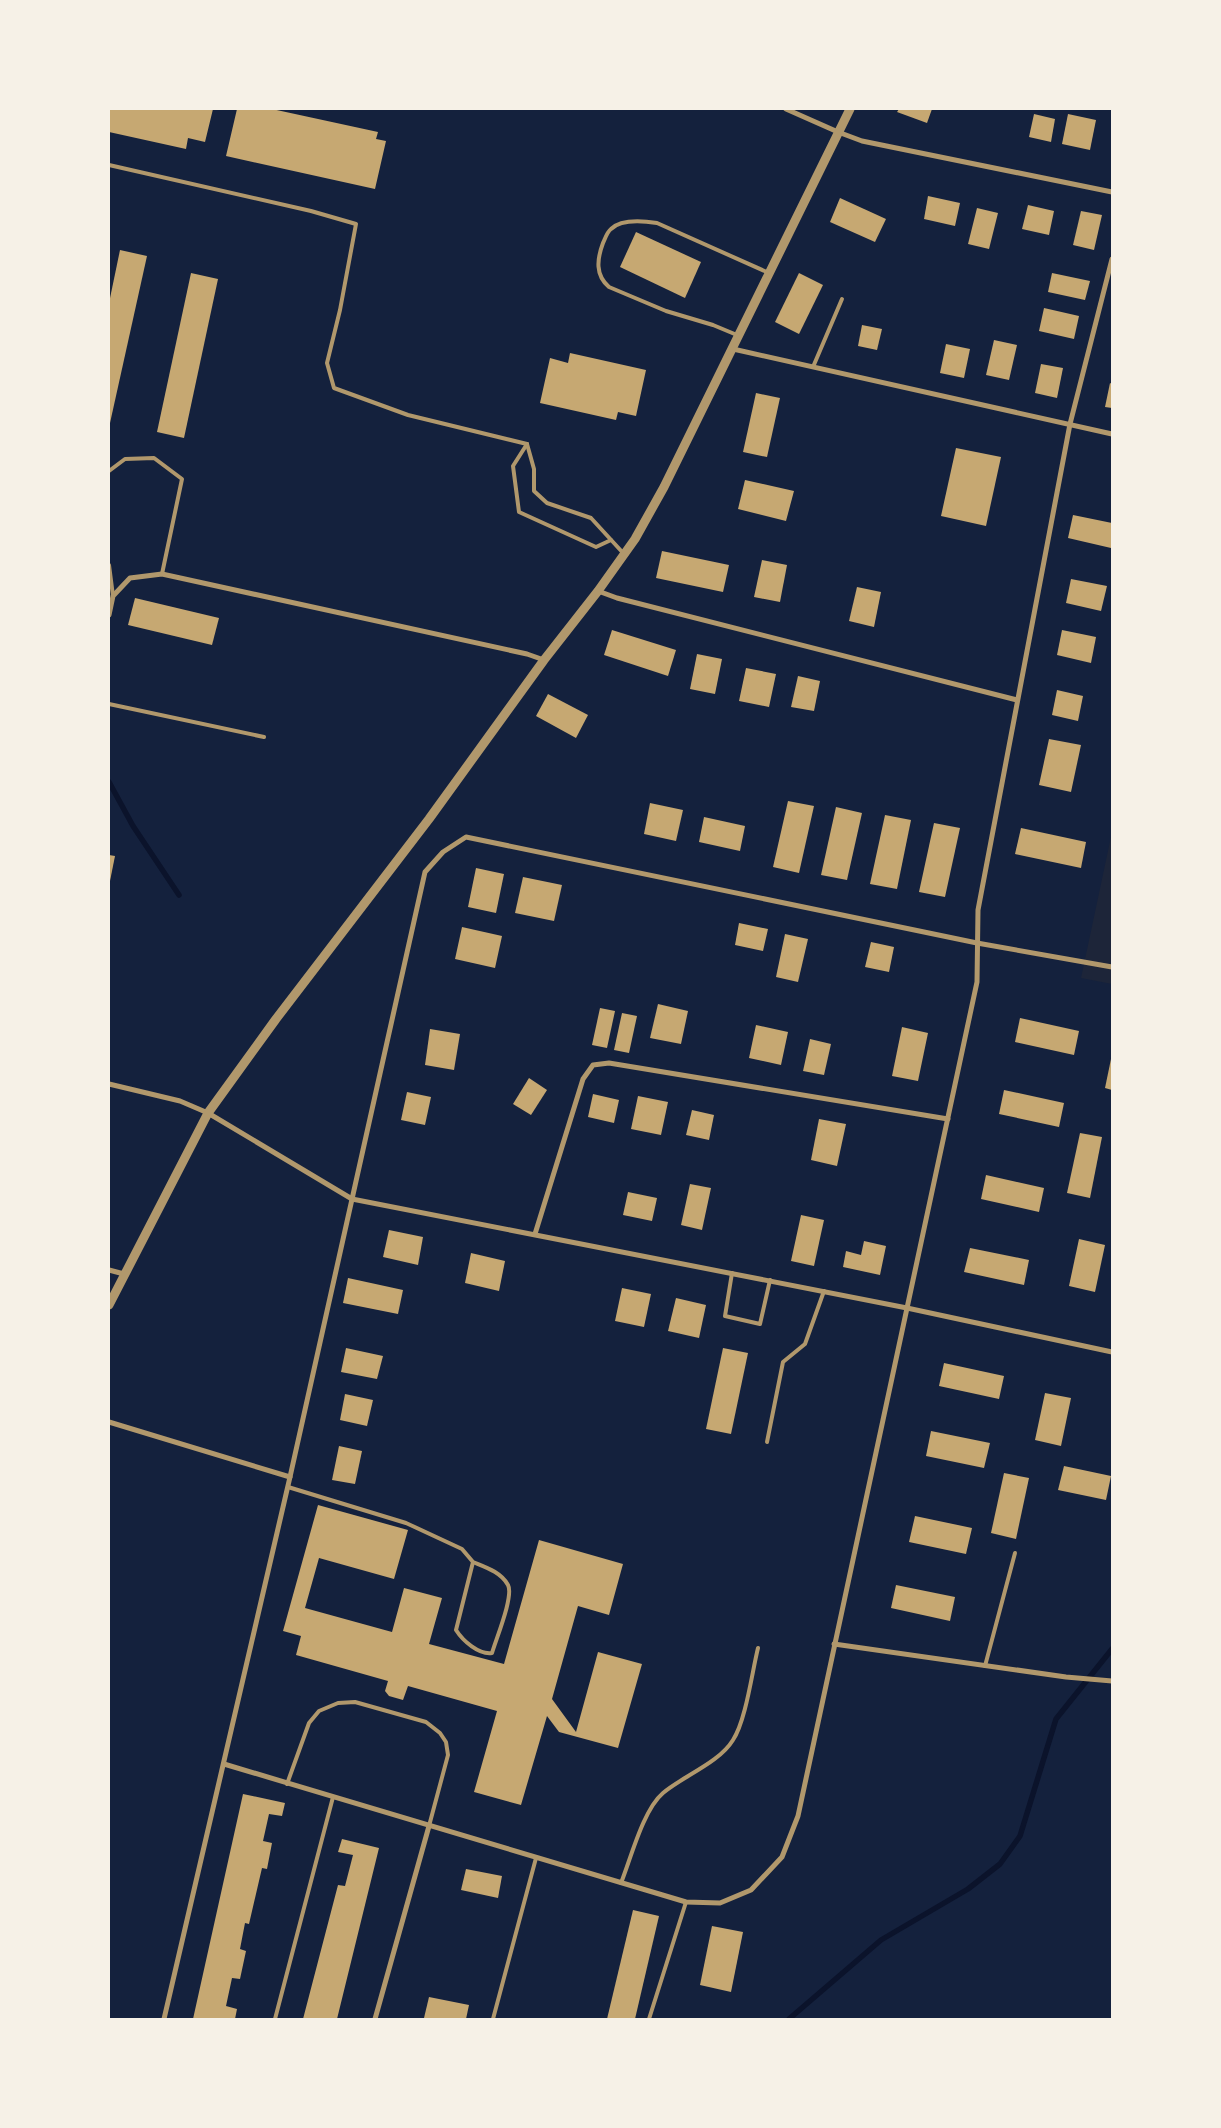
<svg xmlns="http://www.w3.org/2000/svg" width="1221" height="2128" viewBox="0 0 1221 2128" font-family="Quicksand,sans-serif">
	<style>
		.green { fill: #1d2539 }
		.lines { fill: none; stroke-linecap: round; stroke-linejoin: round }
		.stream { stroke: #0b132b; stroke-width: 5.5 }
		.building { fill: #c6a872 }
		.service { stroke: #b1986c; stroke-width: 4 }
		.minor { stroke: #b1986c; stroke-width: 5 }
		.tertiary { stroke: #b1986c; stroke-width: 9 }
	</style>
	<rect width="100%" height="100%" fill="#14213d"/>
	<polygon class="green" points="1112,832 1112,984 1081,978"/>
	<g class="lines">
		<g class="stream">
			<polyline points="109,782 133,826 179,895"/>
			<polyline points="789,2019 881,1940 968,1889 1000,1864 1020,1836 1056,1719 1112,1649"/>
		</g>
	</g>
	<g class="building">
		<polygon points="109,109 213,109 205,142 188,138 186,149 109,132"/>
		<polygon points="237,109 272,109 378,132 376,139 386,141 375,189 226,156"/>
		<polygon points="899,109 932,109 927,123 897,112"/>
		<polygon points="1034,114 1055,119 1051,142 1029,137"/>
		<polygon points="1068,114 1096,120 1090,150 1062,144"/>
		<polygon points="928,196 960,203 955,226 924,219"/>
		<polygon points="840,198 886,219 875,242 830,222"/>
		<polygon points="1028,205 1054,211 1049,235 1022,229"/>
		<polygon points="977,208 998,213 989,249 968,244"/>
		<polygon points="1081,211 1102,215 1094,250 1073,245"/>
		<polygon points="636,232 701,262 685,298 620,267"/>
		<polygon points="120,250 147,256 110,423 109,303"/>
		<polygon points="191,273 218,279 184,438 157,432"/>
		<polygon points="799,273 823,285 799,334 775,322"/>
		<polygon points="1052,273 1090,281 1085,300 1048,292"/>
		<polygon points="1044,308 1079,316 1074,339 1039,331"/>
		<polygon points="862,325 882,329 877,350 858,346"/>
		<polygon points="994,340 1017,345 1009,380 986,375"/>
		<polygon points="946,344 970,349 964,378 940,373"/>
		<polygon points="570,353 646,370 636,416 618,412 616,420 540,403 550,358 568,363"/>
		<polygon points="1041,364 1063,368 1057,398 1035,393"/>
		<polygon points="1110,383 1112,384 1112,408 1105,407"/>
		<polygon points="756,393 780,398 767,457 743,452"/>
		<polygon points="956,448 1001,457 986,526 941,516"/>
		<polygon points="745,480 794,491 786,521 738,509"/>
		<polygon points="1073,515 1112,523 1111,548 1068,538"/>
		<polygon points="662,551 729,565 723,592 656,578"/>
		<polygon points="762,560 787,565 780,602 754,597"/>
		<polygon points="1071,579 1107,586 1101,611 1066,603"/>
		<polygon points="857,587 881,592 874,627 849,621"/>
		<polygon points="135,598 219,618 212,645 128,625"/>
		<polygon points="612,630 676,650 668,676 604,655"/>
		<polygon points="1062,630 1096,637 1091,663 1057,655"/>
		<polygon points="697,654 722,659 715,694 690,689"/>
		<polygon points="746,668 776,674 769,707 739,701"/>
		<polygon points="798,676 820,681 814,711 791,707"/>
		<polygon points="1057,690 1083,696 1078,721 1052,715"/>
		<polygon points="548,694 588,715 576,738 536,716"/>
		<polygon points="1049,739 1081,745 1071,792 1039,785"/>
		<polygon points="788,801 814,806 799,873 773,867"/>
		<polygon points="650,803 683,810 676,841 644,834"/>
		<polygon points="836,807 862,813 847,880 821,875"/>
		<polygon points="885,815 911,820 897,889 870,884"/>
		<polygon points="704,817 745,826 740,851 699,842"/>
		<polygon points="934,823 960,828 945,897 919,892"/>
		<polygon points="1021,828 1086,842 1081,868 1015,854"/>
		<polygon points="109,855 115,856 110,881 109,881"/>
		<polygon points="476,868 504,874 496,913 468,907"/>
		<polygon points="523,877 562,885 554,921 515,913"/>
		<polygon points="739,923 768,929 763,951 735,945"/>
		<polygon points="462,927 502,936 495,968 455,959"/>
		<polygon points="785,934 808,939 798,982 776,977"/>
		<polygon points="871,942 894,947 889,972 865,967"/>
		<polygon points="658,1004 688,1011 681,1044 650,1038"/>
		<polygon points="600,1008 615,1011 607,1048 592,1045"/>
		<polygon points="622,1013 637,1016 629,1053 614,1050"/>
		<polygon points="1020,1018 1079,1031 1074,1055 1015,1042"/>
		<polygon points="756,1025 788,1032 781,1065 749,1058"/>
		<polygon points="902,1027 928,1033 918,1081 892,1076"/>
		<polygon points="430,1029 460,1034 454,1070 425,1065"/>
		<polygon points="810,1039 831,1044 824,1075 803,1071"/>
		<polygon points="1111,1059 1112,1059 1112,1090 1105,1088"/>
		<polygon points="529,1078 547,1090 531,1115 513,1104"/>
		<polygon points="1004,1090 1064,1103 1059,1127 999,1114"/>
		<polygon points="407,1092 431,1097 425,1125 401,1120"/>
		<polygon points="593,1094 619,1100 614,1123 588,1117"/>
		<polygon points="638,1096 668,1102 661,1135 631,1129"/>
		<polygon points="692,1110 714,1115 709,1140 686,1135"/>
		<polygon points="819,1119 846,1124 837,1166 811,1160"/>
		<polygon points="1080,1133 1102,1137 1090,1198 1067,1193"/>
		<polygon points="986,1175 1044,1188 1039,1212 981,1199"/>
		<polygon points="690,1184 711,1188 702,1230 681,1225"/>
		<polygon points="628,1192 657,1198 652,1221 623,1215"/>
		<polygon points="801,1215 824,1220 814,1266 791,1261"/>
		<polygon points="389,1230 423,1237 418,1265 383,1257"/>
		<polygon points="1079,1239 1105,1245 1095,1292 1069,1286"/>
		<polygon points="864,1241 886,1246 880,1275 843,1267 846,1251 861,1255"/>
		<polygon points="970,1248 1029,1260 1024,1285 964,1272"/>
		<polygon points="471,1253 505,1261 499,1291 465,1283"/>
		<polygon points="348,1278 403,1290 398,1314 343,1303"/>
		<polygon points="622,1288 651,1294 644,1327 615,1321"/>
		<polygon points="676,1298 706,1305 699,1338 668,1331"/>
		<polygon points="346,1348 383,1356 377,1379 341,1372"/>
		<polygon points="723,1348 748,1353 731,1434 706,1429"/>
		<polygon points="944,1363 1004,1376 999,1399 939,1386"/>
		<polygon points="1045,1393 1071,1398 1061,1446 1035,1440"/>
		<polygon points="345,1394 373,1400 367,1426 340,1420"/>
		<polygon points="931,1431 990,1443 984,1468 926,1456"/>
		<polygon points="339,1446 362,1451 355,1484 332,1480"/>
		<polygon points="1064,1466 1111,1476 1106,1500 1058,1490"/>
		<polygon points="1004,1473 1029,1478 1016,1539 991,1533"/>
		<polygon points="318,1505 408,1530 394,1579 319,1558 305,1608 392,1632 404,1588 442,1598 429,1644 504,1664 539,1540 623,1564 609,1615 578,1606 552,1699 576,1732 598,1652 642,1664 618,1748 559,1732 547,1716 521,1805 474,1792 497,1711 408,1686 403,1700 389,1696 385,1691 388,1681 296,1655 301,1636 283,1631"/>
		<polygon points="915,1516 972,1528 966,1554 909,1542"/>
		<polygon points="896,1585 955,1597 950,1621 891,1608"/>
		<polygon points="243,1794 285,1803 282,1816 269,1814 263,1841 272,1843 267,1869 262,1868 249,1924 245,1923 240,1949 246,1951 240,1979 232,1978 226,2006 237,2009 235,2019 193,2019"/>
		<polygon points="342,1839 379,1848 337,2019 303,2019 338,1885 345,1886 353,1855 338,1852"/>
		<polygon points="466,1869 502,1876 498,1898 461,1890"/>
		<polygon points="633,1910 659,1916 635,2019 607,2019"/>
		<polygon points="712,1926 743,1932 731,1992 700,1985"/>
		<polygon points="429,1997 469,2005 466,2019 424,2018"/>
	</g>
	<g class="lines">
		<g class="service">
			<polyline points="109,165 311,211 356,224 340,310 327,363 334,388 408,415 527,444"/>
			<path d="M737 335 713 325 666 311 609 287C595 275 597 259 603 243 605 239 607 232 611 229 621 219 644 221 657 223L769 273"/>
			<polyline points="813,367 842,299"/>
			<polyline points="527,444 513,466 519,512 596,547 611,540"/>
			<polyline points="527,444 534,469 534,491 547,503 591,518 624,554"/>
			<polyline points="109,471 125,459 154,458 182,479 162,574"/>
			<polyline points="109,565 113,596"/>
			<polyline points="109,704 264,737"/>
			<polyline points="732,1273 725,1316 760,1324 770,1280"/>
			<polyline points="767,1442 783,1362 805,1344 824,1291"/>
			<path d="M288 1487 406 1523 462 1549 473 1562 456 1630C463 1641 479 1655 492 1653 496 1639 514 1596 508 1585 501 1572 485 1567 473 1562"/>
			<polyline points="985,1666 1015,1553"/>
			<polyline points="287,1784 309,1723 319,1711 338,1703 355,1702 426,1722 440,1733 446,1742 448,1755 429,1826"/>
			<path d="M621 1883C631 1858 643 1810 663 1793 683 1776 719 1763 733 1740 746 1720 752 1672 758 1648"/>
			<polyline points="275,2019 333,1797"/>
			<polyline points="493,2019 536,1858"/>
			<polyline points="649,2019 686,1902"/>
		</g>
		<g class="minor">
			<polyline points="786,109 838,132 862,141 1112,192"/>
			<polyline points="733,349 1112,434"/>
			<polyline points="598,591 617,598 1017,700"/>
			<polyline points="109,615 113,596 130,578 162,574 527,654 544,660"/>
			<polyline points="109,1084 180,1101 208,1113 352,1199 907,1308 1112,1352"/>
			<polyline points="535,1234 583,1079 593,1065 609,1063 948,1119"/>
			<polyline points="109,1270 124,1274"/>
			<polyline points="109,1422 290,1477"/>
			<polyline points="834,1644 1066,1677 1112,1681"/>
			<polyline points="224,1764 686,1902 720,1903 751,1890 782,1857 798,1816 977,982 978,910 1070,424 1112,259"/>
			<polyline points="164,2019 290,1477 425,872 443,852 466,837 977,943 1112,967"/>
			<polyline points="375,2019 429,1826"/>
		</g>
		<polyline class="tertiary" points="109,1305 208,1113 276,1019 429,819 544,660 598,591 635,539 664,487 850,109"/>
	</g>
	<rect width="1221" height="2128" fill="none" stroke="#f6f1e7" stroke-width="220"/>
</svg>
